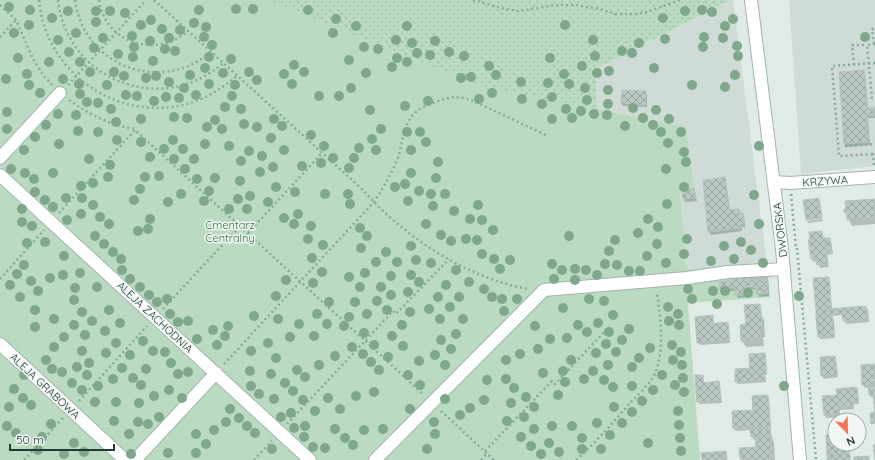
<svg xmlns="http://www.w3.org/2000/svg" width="875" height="460" viewBox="0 0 875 460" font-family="Quicksand,sans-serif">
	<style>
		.built { fill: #cfdbd5 }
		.grass { fill: url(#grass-dots) }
		.green { fill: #badbc1 }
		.shadow { fill: #0003 }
		.building { fill: url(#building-cross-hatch); stroke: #b4c4bc }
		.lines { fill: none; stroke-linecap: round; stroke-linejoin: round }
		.minor-casing { stroke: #a4b3ad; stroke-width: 14 }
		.path { stroke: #82ad9d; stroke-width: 2.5; stroke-dasharray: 2 3; stroke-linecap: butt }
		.minor { stroke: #fff; stroke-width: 12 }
		.tree { fill: #7fa78c }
		.labels { text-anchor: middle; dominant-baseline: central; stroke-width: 3; stroke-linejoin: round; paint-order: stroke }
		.street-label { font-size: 11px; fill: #223b33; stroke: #f1f8f4 }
		.park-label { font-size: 11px; fill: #2e7043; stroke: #f1f8f4 }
	</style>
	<defs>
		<pattern id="grass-dots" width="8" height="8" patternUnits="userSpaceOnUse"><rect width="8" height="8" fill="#badbc1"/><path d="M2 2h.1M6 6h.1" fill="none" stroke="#a0bda6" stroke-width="1.8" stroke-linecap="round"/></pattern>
		<pattern id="building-cross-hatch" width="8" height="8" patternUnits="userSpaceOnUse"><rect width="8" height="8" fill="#b9c8c1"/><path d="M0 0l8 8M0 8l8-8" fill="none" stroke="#96a49d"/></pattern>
	</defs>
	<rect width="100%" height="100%" fill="#e1ebe6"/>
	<g class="built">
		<polygon points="730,0 733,0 767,265 686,269 680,191 694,187 686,127 598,110 595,69"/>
		<polygon points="789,0 875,0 875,166 801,174"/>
	</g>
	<polygon class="grass" points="267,0 730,0 595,69 598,110 476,85"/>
	<polygon class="green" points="0,0 267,0 476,85 686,127 694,187 680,191 686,269 767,265 770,297 688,303 700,460 0,460"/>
	<g class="shadow">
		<polygon points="863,71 865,74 868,109 875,108 875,118 868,118 870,145 847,147 845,144"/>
		<polygon points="646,92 647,95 647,107 623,106 622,103"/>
		<polygon points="724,178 726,181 730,211 739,210 744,217 745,227 742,227 742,231 711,235 709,232"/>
		<polygon points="694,189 697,201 685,202 684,199"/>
		<polygon points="875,202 875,224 852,226 845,212"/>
		<polygon points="822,219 823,221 808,223 807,221"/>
		<polygon points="822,232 824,240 829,239 831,242 833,254 827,255 829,267 820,268 818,261 813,262 812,259"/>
		<polygon points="766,276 768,279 769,296 759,297 757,289 745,290 746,297 738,298 736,291 723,291 721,288 731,282"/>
		<polygon points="828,278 830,281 832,310 866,307 868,310 869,322 846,324 844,315 831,316 834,320 835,338 820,339 819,336 817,310 817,302"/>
		<polygon points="759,305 761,308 762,316 764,320 765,337 763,337 764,346 746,347 742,341 747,325"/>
		<polygon points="712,316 714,324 727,323 729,326 730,343 700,345 698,342"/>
		<polygon points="764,354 766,357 767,375 765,375 766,382 738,384 736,381 751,369"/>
		<polygon points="835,357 836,360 838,377 824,379 822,376"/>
		<polygon points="875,365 875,403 875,397 871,397 870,394 869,387 865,388 863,385"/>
		<polygon points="702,376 704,383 719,382 720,385 722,403 700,404 698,401"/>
		<polygon points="856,388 858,391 859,404 854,404 854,409 840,410 840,417 826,418 825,415 823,397 838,396"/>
		<polygon points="767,396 769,399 771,429 769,429 774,443 775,460 742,460 741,459 757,448 756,440 754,440 752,437 751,430 736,431 734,428 754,410"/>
		<polygon points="835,436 835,444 843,444 843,451 849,451 850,454 851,460 828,460"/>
	</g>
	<g class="building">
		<polygon points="864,70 867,108 875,107 875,115 867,116 869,142 844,144 839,72"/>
		<polygon points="622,90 646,91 645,105 621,103"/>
		<polygon points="725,177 729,210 739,209 740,213 743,213 744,224 741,224 741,228 708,232 703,180"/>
		<polygon points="694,188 696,198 683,199 682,191"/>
		<polygon points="819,198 822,218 806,220 803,200"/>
		<polygon points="875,199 875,217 847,220 847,215 844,212 844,209 846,207 845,201"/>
		<polygon points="822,231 823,239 810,240 809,232"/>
		<polygon points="824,238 828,264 817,265 816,258 811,259 808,240"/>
		<polygon points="824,238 830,238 832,252 826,252"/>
		<polygon points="767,275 768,293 764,294 763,279 749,280 750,287 744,287 744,276"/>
		<polygon points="729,276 744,276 745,295 735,295 735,288 730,288"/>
		<polygon points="829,277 831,308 816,310 813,278"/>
		<polygon points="763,279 764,294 756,294 756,287 750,287 749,280"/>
		<polygon points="719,281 730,281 730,288 720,289"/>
		<polygon points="760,304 760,313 745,314 744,305"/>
		<polygon points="866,306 867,319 843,321 842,308"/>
		<polygon points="842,308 842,313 829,314 829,309"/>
		<polygon points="829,309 829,317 816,318 816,310"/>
		<polygon points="761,312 762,331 760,331 761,339 741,341 740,325 746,324 745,314"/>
		<polygon points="713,315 713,324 721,322 722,323 728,322 729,340 697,343 695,317"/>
		<polygon points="832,316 834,336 818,337 816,318"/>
		<polygon points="765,353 766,372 750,373 749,354"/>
		<polygon points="835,356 837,375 821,376 820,357"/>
		<polygon points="875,364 875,384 862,385 861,365"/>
		<polygon points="750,368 750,373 764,372 765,380 735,382 735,369"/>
		<polygon points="695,375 703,375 704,392 696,392"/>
		<polygon points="719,381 720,390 704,392 703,383"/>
		<polygon points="875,384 875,394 869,395 868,385"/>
		<polygon points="857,387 858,401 853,401 853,407 845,407 844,402 838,402 836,389"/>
		<polygon points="720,390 721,400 697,402 696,392"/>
		<polygon points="873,394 875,394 875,413 875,412"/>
		<polygon points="768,395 770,426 733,429 732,411 753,410 752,396"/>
		<polygon points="838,395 839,414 824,415 822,396"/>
		<polygon points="838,402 844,402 845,407 839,408"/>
		<polygon points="875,412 875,423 871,424 870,413"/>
		<polygon points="770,428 771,436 751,437 750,430"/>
		<polygon points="826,435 835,435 835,444 842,444 843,453 827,454"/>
		<polygon points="771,436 773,460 752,460 752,458 740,459 739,448 756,447 755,437"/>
		<polygon points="873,445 875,445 875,460"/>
		<polygon points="842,450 849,450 850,460 827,460 827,454 843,453"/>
		<polygon points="726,451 727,460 702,460 701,453"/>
		<polygon points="869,456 869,460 854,460 854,457"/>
	</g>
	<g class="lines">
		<defs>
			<g id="minor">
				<polyline points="751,0 782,249 800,460"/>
				<polyline points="0,158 60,93"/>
				<polyline points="0,175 310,460"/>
				<polyline points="774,182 790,183 875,177"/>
				<polyline points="0,344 125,460"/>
				<polyline points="135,460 216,373"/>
				<polyline points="375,460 544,290 687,278 728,272 784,269"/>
			</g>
		</defs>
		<use href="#minor" class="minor-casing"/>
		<g class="path">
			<path d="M39 0C45 72 117 123 187 104 206 99 222 88 237 76"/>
			<path d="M58 0C67 81 163 117 223 63"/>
			<path d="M75 0C84 66 160 95 211 52"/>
			<path d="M99 0C105 43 156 59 188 31"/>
			<path d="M154 0 362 189C403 236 466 278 528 289"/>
			<polyline points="473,0 505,9 519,11 555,5 576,5 600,9 615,14 635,14 647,12 680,0"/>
			<polyline points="0,5 16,20 33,59 44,76 52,85"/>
			<polyline points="0,37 16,20"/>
			<polyline points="874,44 872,29 875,29"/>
			<polyline points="875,44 867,45 872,98 875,98"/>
			<polyline points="875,63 832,66 839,156 875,154"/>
			<polyline points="854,65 852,45 867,45"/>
			<polyline points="68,85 146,0"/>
			<path d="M69 100C90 115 110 125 135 129"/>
			<polyline points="845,146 875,144"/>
			<polyline points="874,165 873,154 875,151"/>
			<polyline points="791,194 796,248"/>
			<polyline points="59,213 135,130 424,395"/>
			<polyline points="248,233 322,153"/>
			<polyline points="797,248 816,460"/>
			<polyline points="0,279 44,230"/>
			<polyline points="163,309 240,226"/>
			<path d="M224 364 374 202C383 188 391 175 397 160 402 149 401 138 406 127 408 122 411 116 416 112 423 106 446 97 456 97 461 97 466 99 471 100L548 136"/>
			<polyline points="79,401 147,326"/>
			<polyline points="441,411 494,460"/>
			<polyline points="287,424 393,311 396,314 449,259"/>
			<polyline points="485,451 552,381 555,384 609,327"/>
			<polyline points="24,460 63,418"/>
			<polyline points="254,460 272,441"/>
			<polyline points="481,460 487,453"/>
			<path d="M576 460C595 443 612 424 629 404 640 393 654 381 658 365 664 341 660 316 657 292"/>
		</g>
		<use href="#minor" class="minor"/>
	</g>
	<g class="tree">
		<circle cx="9" cy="7" r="5"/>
		<circle cx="236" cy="9" r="5"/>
		<circle cx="253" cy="9" r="5"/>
		<circle cx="30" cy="10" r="5"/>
		<circle cx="199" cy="10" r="5"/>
		<circle cx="308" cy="10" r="5"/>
		<circle cx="702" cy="10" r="5"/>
		<circle cx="68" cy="11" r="5"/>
		<circle cx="96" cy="11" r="5"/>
		<circle cx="110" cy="11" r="5"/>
		<circle cx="685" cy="11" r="5"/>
		<circle cx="712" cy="12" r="5"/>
		<circle cx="125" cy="13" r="5"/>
		<circle cx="52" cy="18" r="5"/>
		<circle cx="663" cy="18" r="5"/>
		<circle cx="336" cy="19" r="5"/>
		<circle cx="733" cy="19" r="5"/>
		<circle cx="151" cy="20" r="5"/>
		<circle cx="96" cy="22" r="5"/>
		<circle cx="194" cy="23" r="5"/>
		<circle cx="29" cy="25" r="5"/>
		<circle cx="141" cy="25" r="5"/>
		<circle cx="565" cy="25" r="5"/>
		<circle cx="356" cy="26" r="5"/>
		<circle cx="407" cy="26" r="5"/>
		<circle cx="725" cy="26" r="5"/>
		<circle cx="206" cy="27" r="5"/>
		<circle cx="162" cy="29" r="5"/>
		<circle cx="180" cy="30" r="5"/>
		<circle cx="14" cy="33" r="5"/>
		<circle cx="76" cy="33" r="5"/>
		<circle cx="333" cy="33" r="5"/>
		<circle cx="132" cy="36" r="5"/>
		<circle cx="204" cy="37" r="5"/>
		<circle cx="704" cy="37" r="5"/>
		<circle cx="865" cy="37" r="5"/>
		<circle cx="103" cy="38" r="5"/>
		<circle cx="169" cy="38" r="5"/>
		<circle cx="723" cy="38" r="5"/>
		<circle cx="665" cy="39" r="5"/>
		<circle cx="58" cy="40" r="5"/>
		<circle cx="396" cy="40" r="5"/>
		<circle cx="593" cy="40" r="5"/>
		<circle cx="150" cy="41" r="5"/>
		<circle cx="435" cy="41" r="5"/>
		<circle cx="412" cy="43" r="5"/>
		<circle cx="639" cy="43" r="5"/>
		<circle cx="212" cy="45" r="5"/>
		<circle cx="737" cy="46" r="5"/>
		<circle cx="134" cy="47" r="5"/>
		<circle cx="364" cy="47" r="5"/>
		<circle cx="703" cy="47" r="5"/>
		<circle cx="94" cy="48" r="5"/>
		<circle cx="165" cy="49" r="5"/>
		<circle cx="378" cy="49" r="5"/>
		<circle cx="175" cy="51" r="5"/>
		<circle cx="622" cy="51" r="5"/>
		<circle cx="69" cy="52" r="5"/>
		<circle cx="449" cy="52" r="5"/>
		<circle cx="417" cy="53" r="5"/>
		<circle cx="632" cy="53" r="5"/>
		<circle cx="118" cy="54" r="5"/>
		<circle cx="430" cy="55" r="5"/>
		<circle cx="464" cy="56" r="5"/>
		<circle cx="595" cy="56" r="5"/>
		<circle cx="738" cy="56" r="5"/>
		<circle cx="133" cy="57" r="5"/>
		<circle cx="209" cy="57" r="5"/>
		<circle cx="18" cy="58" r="5"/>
		<circle cx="397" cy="58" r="5"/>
		<circle cx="550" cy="58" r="5"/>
		<circle cx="231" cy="59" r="5"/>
		<circle cx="349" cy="60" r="5"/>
		<circle cx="153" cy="61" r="5"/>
		<circle cx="49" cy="62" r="5"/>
		<circle cx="80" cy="62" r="5"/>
		<circle cx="407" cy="62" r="5"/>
		<circle cx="294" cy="65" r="5"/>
		<circle cx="489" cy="66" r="5"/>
		<circle cx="582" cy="66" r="5"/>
		<circle cx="392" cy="67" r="5"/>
		<circle cx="205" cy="68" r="5"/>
		<circle cx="654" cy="68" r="5"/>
		<circle cx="609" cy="71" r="5"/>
		<circle cx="90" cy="72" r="5"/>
		<circle cx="114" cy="72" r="5"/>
		<circle cx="249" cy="72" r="5"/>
		<circle cx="304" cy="72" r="5"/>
		<circle cx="223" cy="73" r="5"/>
		<circle cx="366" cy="73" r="5"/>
		<circle cx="597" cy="73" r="5"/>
		<circle cx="27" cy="74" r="5"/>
		<circle cx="284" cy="74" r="5"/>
		<circle cx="564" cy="74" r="5"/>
		<circle cx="190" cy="75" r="5"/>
		<circle cx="496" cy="75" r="5"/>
		<circle cx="735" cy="75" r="5"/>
		<circle cx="124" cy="76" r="5"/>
		<circle cx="156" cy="76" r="5"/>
		<circle cx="471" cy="77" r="5"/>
		<circle cx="146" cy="78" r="5"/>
		<circle cx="461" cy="78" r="5"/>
		<circle cx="6" cy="79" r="5"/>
		<circle cx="63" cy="79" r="5"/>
		<circle cx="257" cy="80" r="5"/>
		<circle cx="169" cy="82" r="5"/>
		<circle cx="521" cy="82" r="5"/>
		<circle cx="548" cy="83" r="5"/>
		<circle cx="79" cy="84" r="5"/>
		<circle cx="209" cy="84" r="5"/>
		<circle cx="292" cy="84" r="5"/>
		<circle cx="569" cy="84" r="5"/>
		<circle cx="29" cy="85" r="5"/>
		<circle cx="107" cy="85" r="5"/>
		<circle cx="235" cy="85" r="5"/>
		<circle cx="692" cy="85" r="5"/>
		<circle cx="725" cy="87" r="5"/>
		<circle cx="184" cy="88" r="5"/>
		<circle cx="351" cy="88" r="5"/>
		<circle cx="585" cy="88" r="5"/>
		<circle cx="608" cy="90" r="5"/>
		<circle cx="40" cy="93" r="5"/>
		<circle cx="492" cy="93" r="5"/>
		<circle cx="80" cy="94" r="5"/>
		<circle cx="126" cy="95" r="5"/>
		<circle cx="196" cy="95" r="5"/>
		<circle cx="137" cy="96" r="5"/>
		<circle cx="232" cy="96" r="5"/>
		<circle cx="319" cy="96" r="5"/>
		<circle cx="339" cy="96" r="5"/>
		<circle cx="166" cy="97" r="5"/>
		<circle cx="552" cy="97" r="5"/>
		<circle cx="179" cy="98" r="5"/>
		<circle cx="479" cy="99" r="5"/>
		<circle cx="522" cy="99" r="5"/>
		<circle cx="587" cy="100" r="5"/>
		<circle cx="154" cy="101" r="5"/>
		<circle cx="428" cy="101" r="5"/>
		<circle cx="87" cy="102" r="5"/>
		<circle cx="98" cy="103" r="5"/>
		<circle cx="542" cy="104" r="5"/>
		<circle cx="608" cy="104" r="5"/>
		<circle cx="405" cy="106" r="5"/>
		<circle cx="225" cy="107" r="5"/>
		<circle cx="633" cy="108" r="5"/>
		<circle cx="111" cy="109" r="5"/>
		<circle cx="241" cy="109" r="5"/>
		<circle cx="566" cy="109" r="5"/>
		<circle cx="370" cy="110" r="5"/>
		<circle cx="656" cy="110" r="5"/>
		<circle cx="581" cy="111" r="5"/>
		<circle cx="7" cy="112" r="5"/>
		<circle cx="58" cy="114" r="5"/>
		<circle cx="594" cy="114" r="5"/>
		<circle cx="76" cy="115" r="5"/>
		<circle cx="607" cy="115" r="5"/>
		<circle cx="174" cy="117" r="5"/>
		<circle cx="187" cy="118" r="5"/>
		<circle cx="572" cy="118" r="5"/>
		<circle cx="643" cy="118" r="5"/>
		<circle cx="141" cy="119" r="5"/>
		<circle cx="274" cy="119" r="5"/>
		<circle cx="552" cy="119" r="5"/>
		<circle cx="669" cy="119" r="5"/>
		<circle cx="215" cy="120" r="5"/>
		<circle cx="116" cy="122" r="5"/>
		<circle cx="244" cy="124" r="5"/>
		<circle cx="46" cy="125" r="5"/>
		<circle cx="653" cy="125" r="5"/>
		<circle cx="282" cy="126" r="5"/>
		<circle cx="625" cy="126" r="5"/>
		<circle cx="207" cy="127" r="5"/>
		<circle cx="257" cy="127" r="5"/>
		<circle cx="7" cy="129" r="5"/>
		<circle cx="222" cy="129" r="5"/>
		<circle cx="381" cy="129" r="5"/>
		<circle cx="78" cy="131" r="5"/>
		<circle cx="98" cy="132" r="5"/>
		<circle cx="407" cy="132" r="5"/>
		<circle cx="420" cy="132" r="5"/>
		<circle cx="661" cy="132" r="5"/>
		<circle cx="681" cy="132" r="5"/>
		<circle cx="311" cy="135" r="5"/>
		<circle cx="35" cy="137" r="5"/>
		<circle cx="271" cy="138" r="5"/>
		<circle cx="372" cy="139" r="5"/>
		<circle cx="117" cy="140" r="5"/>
		<circle cx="173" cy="140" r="5"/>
		<circle cx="141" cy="142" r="5"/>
		<circle cx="426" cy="142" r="5"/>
		<circle cx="668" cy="143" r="5"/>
		<circle cx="59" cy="144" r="5"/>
		<circle cx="205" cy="144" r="5"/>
		<circle cx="229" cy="146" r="5"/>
		<circle cx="324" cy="146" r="5"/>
		<circle cx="759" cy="146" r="5"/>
		<circle cx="359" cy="148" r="5"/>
		<circle cx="164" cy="149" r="5"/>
		<circle cx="183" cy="149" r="5"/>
		<circle cx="24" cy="150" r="5"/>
		<circle cx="284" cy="150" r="5"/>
		<circle cx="376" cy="150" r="5"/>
		<circle cx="411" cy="150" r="5"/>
		<circle cx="249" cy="151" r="5"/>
		<circle cx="684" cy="152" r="5"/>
		<circle cx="262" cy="156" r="5"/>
		<circle cx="150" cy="157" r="5"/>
		<circle cx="333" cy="158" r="5"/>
		<circle cx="354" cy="158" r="5"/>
		<circle cx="89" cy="159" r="5"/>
		<circle cx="174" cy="159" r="5"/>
		<circle cx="194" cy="159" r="5"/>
		<circle cx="241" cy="161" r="5"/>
		<circle cx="438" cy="162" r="5"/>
		<circle cx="686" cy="162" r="5"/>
		<circle cx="321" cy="163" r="5"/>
		<circle cx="110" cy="165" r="5"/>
		<circle cx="302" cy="166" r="5"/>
		<circle cx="273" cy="167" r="5"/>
		<circle cx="349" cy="168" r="5"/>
		<circle cx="11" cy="169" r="5"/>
		<circle cx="185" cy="169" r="5"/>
		<circle cx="666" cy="169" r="5"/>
		<circle cx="260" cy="172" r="5"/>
		<circle cx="25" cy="173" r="5"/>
		<circle cx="53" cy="173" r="5"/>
		<circle cx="411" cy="173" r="5"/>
		<circle cx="159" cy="176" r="5"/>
		<circle cx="108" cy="177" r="5"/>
		<circle cx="145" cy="177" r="5"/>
		<circle cx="215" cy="178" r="5"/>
		<circle cx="436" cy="178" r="5"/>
		<circle cx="34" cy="179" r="5"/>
		<circle cx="197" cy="179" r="5"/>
		<circle cx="240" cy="181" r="5"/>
		<circle cx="93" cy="183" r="5"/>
		<circle cx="405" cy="184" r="5"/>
		<circle cx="81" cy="186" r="5"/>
		<circle cx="276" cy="187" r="5"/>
		<circle cx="395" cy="187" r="5"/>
		<circle cx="684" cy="187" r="5"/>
		<circle cx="140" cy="189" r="5"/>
		<circle cx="209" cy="191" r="5"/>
		<circle cx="419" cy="191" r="5"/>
		<circle cx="35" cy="192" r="5"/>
		<circle cx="295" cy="192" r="5"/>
		<circle cx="181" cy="194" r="5"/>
		<circle cx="325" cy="194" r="5"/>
		<circle cx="348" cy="194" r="5"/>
		<circle cx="431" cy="194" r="5"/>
		<circle cx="445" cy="194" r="5"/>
		<circle cx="754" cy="195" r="5"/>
		<circle cx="250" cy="196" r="5"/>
		<circle cx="66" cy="198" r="5"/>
		<circle cx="82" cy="198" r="5"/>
		<circle cx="238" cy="199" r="5"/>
		<circle cx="45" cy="200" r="5"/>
		<circle cx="134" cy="200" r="5"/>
		<circle cx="204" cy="201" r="5"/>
		<circle cx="408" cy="201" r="5"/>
		<circle cx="168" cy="202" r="5"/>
		<circle cx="268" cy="202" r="5"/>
		<circle cx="350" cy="204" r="5"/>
		<circle cx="667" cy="204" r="5"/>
		<circle cx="93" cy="205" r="5"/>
		<circle cx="478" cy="205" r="5"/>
		<circle cx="433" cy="206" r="5"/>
		<circle cx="53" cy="207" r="5"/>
		<circle cx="22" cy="209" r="5"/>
		<circle cx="229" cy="209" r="5"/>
		<circle cx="247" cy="209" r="5"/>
		<circle cx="454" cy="211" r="5"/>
		<circle cx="81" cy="214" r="5"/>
		<circle cx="298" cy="214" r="5"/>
		<circle cx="100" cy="217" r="5"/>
		<circle cx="284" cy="218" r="5"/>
		<circle cx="150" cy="219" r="5"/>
		<circle cx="470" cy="219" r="5"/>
		<circle cx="648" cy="219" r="5"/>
		<circle cx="67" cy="220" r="5"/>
		<circle cx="482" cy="220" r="5"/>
		<circle cx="22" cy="222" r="5"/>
		<circle cx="109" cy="224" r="5"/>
		<circle cx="294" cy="224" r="5"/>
		<circle cx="426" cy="224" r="5"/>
		<circle cx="759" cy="224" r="5"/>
		<circle cx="32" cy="226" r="5"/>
		<circle cx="311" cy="226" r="5"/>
		<circle cx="658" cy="227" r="5"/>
		<circle cx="360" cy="228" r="5"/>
		<circle cx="148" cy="229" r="5"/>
		<circle cx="493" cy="230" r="5"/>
		<circle cx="138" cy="231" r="5"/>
		<circle cx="638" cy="233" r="5"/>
		<circle cx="441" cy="235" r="5"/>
		<circle cx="95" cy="236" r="5"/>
		<circle cx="367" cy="236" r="5"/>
		<circle cx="569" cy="236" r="5"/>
		<circle cx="308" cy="239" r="5"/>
		<circle cx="466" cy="239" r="5"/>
		<circle cx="687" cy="239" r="5"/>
		<circle cx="477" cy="240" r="5"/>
		<circle cx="615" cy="240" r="5"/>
		<circle cx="451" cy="241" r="5"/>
		<circle cx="45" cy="242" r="5"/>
		<circle cx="741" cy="242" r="5"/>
		<circle cx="27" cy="243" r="5"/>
		<circle cx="104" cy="244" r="5"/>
		<circle cx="657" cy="244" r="5"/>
		<circle cx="323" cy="245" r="5"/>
		<circle cx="411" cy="246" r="5"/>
		<circle cx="724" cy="246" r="5"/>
		<circle cx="361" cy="248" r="5"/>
		<circle cx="751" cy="250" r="5"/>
		<circle cx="609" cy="251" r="5"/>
		<circle cx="113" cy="252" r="5"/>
		<circle cx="386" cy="252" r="5"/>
		<circle cx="482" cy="254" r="5"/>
		<circle cx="684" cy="254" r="5"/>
		<circle cx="64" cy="256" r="5"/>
		<circle cx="647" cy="256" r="5"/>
		<circle cx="312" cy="258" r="5"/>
		<circle cx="121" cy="259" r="5"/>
		<circle cx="494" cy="259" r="5"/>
		<circle cx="734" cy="259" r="5"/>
		<circle cx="416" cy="260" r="5"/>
		<circle cx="510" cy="260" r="5"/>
		<circle cx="711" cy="261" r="5"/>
		<circle cx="376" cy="262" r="5"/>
		<circle cx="397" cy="262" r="5"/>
		<circle cx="431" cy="263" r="5"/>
		<circle cx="666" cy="263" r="5"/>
		<circle cx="763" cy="263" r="5"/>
		<circle cx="552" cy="264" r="5"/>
		<circle cx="605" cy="264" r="5"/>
		<circle cx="24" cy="265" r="5"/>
		<circle cx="617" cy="265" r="5"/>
		<circle cx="500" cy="269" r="5"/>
		<circle cx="575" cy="269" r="5"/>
		<circle cx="122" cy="270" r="5"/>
		<circle cx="456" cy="270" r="5"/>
		<circle cx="562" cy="270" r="5"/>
		<circle cx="586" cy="270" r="5"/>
		<circle cx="629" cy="271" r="5"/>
		<circle cx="640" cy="271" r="5"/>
		<circle cx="322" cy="272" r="5"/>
		<circle cx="80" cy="273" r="5"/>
		<circle cx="365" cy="273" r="5"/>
		<circle cx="17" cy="274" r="5"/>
		<circle cx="63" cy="275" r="5"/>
		<circle cx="411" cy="275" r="5"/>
		<circle cx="597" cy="275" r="5"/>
		<circle cx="391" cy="276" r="5"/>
		<circle cx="349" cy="277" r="5"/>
		<circle cx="50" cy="278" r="5"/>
		<circle cx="130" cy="279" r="5"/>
		<circle cx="554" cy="279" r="5"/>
		<circle cx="286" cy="280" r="5"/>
		<circle cx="575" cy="280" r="5"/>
		<circle cx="31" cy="281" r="5"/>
		<circle cx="419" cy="282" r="5"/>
		<circle cx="469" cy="282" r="5"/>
		<circle cx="313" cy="283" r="5"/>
		<circle cx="10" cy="285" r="5"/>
		<circle cx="446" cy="285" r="5"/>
		<circle cx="97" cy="287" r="5"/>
		<circle cx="140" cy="287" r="5"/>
		<circle cx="360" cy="287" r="5"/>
		<circle cx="381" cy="287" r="5"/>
		<circle cx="75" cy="288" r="5"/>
		<circle cx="484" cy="289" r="5"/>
		<circle cx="688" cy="289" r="5"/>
		<circle cx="38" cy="291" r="5"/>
		<circle cx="713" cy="291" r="5"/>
		<circle cx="725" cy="291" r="5"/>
		<circle cx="408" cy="292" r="5"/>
		<circle cx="748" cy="293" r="5"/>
		<circle cx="149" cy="295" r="5"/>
		<circle cx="391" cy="295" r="5"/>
		<circle cx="276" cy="296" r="5"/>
		<circle cx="799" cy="296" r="5"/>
		<circle cx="20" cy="297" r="5"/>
		<circle cx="438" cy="297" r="5"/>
		<circle cx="459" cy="297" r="5"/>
		<circle cx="492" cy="297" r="5"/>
		<circle cx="167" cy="299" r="5"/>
		<circle cx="502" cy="299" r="5"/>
		<circle cx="517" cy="299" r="5"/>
		<circle cx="589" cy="299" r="5"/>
		<circle cx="692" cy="299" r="5"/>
		<circle cx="74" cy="300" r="5"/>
		<circle cx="377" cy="301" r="5"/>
		<circle cx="604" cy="301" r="5"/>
		<circle cx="157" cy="302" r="5"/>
		<circle cx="329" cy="302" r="5"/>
		<circle cx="355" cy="302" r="5"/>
		<circle cx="717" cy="304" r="5"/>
		<circle cx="450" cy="307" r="5"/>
		<circle cx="668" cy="307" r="5"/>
		<circle cx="563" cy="308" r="5"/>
		<circle cx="429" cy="309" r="5"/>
		<circle cx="35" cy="310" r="5"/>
		<circle cx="109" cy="310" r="5"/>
		<circle cx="387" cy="310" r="5"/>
		<circle cx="504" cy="311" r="5"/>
		<circle cx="82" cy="312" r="5"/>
		<circle cx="410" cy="312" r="5"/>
		<circle cx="170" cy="314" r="5"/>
		<circle cx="317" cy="314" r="5"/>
		<circle cx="367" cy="314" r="5"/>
		<circle cx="678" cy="314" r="5"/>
		<circle cx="613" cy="315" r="5"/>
		<circle cx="254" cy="316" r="5"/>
		<circle cx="349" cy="317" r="5"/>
		<circle cx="54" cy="319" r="5"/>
		<circle cx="278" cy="319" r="5"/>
		<circle cx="440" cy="319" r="5"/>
		<circle cx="463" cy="319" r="5"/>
		<circle cx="92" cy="321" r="5"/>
		<circle cx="188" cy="321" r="5"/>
		<circle cx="669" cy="321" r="5"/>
		<circle cx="178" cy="322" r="5"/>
		<circle cx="120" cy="323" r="5"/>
		<circle cx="598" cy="323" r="5"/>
		<circle cx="299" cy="324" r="5"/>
		<circle cx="327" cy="324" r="5"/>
		<circle cx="74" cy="325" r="5"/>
		<circle cx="402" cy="325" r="5"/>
		<circle cx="578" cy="325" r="5"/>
		<circle cx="679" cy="325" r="5"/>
		<circle cx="228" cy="326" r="5"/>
		<circle cx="344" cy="326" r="5"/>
		<circle cx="535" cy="326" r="5"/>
		<circle cx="35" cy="327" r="5"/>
		<circle cx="629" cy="329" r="5"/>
		<circle cx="213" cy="330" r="5"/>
		<circle cx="105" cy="331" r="5"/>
		<circle cx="587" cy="332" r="5"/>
		<circle cx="609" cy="332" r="5"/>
		<circle cx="364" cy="333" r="5"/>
		<circle cx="456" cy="334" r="5"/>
		<circle cx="85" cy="335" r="5"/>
		<circle cx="225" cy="336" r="5"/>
		<circle cx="314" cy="336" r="5"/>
		<circle cx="392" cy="336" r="5"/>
		<circle cx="64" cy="337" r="5"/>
		<circle cx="290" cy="337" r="5"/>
		<circle cx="567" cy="338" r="5"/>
		<circle cx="197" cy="339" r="5"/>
		<circle cx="550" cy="339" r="5"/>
		<circle cx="441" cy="340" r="5"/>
		<circle cx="622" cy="340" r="5"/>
		<circle cx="143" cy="341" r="5"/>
		<circle cx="116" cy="343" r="5"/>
		<circle cx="268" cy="343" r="5"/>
		<circle cx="606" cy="344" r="5"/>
		<circle cx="217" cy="345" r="5"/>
		<circle cx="374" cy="345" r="5"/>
		<circle cx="672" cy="345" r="5"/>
		<circle cx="403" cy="346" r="5"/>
		<circle cx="54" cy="347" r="5"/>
		<circle cx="352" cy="347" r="5"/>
		<circle cx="650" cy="348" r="5"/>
		<circle cx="451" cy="349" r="5"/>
		<circle cx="538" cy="349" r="5"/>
		<circle cx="82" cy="351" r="5"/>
		<circle cx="153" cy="351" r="5"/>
		<circle cx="251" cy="351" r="5"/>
		<circle cx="165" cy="352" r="5"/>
		<circle cx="616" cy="352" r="5"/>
		<circle cx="681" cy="352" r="5"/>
		<circle cx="106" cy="353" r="5"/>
		<circle cx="596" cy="353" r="5"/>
		<circle cx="363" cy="354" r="5"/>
		<circle cx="520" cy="354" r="5"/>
		<circle cx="130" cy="355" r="5"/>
		<circle cx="435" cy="355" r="5"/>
		<circle cx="335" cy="356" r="5"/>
		<circle cx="388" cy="357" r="5"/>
		<circle cx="276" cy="358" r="5"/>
		<circle cx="639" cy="358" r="5"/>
		<circle cx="46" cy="360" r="5"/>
		<circle cx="506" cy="360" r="5"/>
		<circle cx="571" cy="360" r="5"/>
		<circle cx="673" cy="360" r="5"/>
		<circle cx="419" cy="361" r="5"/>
		<circle cx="371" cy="362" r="5"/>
		<circle cx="89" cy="363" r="5"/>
		<circle cx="171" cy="363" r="5"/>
		<circle cx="319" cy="365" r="5"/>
		<circle cx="445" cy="365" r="5"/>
		<circle cx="608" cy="365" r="5"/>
		<circle cx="682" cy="365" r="5"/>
		<circle cx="77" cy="367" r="5"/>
		<circle cx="632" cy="367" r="5"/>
		<circle cx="122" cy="368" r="5"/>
		<circle cx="52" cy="369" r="5"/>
		<circle cx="146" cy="369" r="5"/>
		<circle cx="297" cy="370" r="5"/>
		<circle cx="379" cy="370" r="5"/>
		<circle cx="250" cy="371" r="5"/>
		<circle cx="563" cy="371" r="5"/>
		<circle cx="593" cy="371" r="5"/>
		<circle cx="62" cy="372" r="5"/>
		<circle cx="188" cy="372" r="5"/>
		<circle cx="543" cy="373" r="5"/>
		<circle cx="178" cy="374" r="5"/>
		<circle cx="271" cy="374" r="5"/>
		<circle cx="24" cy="375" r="5"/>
		<circle cx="87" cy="375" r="5"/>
		<circle cx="408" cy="375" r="5"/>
		<circle cx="662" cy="375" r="5"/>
		<circle cx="305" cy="377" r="5"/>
		<circle cx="133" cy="378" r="5"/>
		<circle cx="683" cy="378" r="5"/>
		<circle cx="113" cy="379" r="5"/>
		<circle cx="506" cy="379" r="5"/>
		<circle cx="584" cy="379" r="5"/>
		<circle cx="487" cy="380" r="5"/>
		<circle cx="604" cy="380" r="5"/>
		<circle cx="565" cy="382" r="5"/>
		<circle cx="72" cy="383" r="5"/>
		<circle cx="285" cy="383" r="5"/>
		<circle cx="141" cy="385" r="5"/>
		<circle cx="420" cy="385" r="5"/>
		<circle cx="675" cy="385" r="5"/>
		<circle cx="98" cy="386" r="5"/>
		<circle cx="251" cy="386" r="5"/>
		<circle cx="632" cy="386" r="5"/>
		<circle cx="784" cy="386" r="5"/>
		<circle cx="613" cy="387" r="5"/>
		<circle cx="514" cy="388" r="5"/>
		<circle cx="14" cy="389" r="5"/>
		<circle cx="82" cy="390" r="5"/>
		<circle cx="169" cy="390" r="5"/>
		<circle cx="653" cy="390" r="5"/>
		<circle cx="293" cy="391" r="5"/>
		<circle cx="374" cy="392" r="5"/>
		<circle cx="684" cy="392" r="5"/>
		<circle cx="259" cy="394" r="5"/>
		<circle cx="558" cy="395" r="5"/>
		<circle cx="154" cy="396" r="5"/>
		<circle cx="356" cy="396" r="5"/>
		<circle cx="526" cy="397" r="5"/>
		<circle cx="23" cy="398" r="5"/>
		<circle cx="182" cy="398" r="5"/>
		<circle cx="328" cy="398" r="5"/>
		<circle cx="274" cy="399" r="5"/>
		<circle cx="445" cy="399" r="5"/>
		<circle cx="303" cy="400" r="5"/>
		<circle cx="484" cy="400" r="5"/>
		<circle cx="642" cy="401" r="5"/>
		<circle cx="95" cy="402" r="5"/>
		<circle cx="116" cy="402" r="5"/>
		<circle cx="139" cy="403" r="5"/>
		<circle cx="511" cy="403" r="5"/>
		<circle cx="31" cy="405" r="5"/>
		<circle cx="9" cy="407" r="5"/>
		<circle cx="534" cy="407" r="5"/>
		<circle cx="614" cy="407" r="5"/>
		<circle cx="470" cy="408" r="5"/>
		<circle cx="230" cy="409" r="5"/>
		<circle cx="340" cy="409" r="5"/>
		<circle cx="410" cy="409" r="5"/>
		<circle cx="315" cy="411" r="5"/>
		<circle cx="678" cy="411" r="5"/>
		<circle cx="632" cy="412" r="5"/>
		<circle cx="291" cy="413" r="5"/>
		<circle cx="460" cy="415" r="5"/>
		<circle cx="159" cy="417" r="5"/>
		<circle cx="281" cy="417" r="5"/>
		<circle cx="524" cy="417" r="5"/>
		<circle cx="239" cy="418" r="5"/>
		<circle cx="114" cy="421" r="5"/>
		<circle cx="507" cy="421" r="5"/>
		<circle cx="138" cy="422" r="5"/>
		<circle cx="226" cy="422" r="5"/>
		<circle cx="434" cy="422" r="5"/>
		<circle cx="597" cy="423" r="5"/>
		<circle cx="622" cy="423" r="5"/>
		<circle cx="51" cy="424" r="5"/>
		<circle cx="148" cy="424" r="5"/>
		<circle cx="679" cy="425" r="5"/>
		<circle cx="7" cy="426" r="5"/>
		<circle cx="247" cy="426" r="5"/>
		<circle cx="305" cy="426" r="5"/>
		<circle cx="552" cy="426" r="5"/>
		<circle cx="572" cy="426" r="5"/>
		<circle cx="294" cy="428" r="5"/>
		<circle cx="335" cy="429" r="5"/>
		<circle cx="383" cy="429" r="5"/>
		<circle cx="534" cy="429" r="5"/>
		<circle cx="214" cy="430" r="5"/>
		<circle cx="364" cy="430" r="5"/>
		<circle cx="16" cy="433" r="5"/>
		<circle cx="255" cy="433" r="5"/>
		<circle cx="129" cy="434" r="5"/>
		<circle cx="196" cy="434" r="5"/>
		<circle cx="435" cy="434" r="5"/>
		<circle cx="610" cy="435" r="5"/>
		<circle cx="42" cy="437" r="5"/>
		<circle cx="304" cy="437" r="5"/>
		<circle cx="521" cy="437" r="5"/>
		<circle cx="345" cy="438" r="5"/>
		<circle cx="582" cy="438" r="5"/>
		<circle cx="680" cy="438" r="5"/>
		<circle cx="74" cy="443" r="5"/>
		<circle cx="549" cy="443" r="5"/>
		<circle cx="648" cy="443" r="5"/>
		<circle cx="206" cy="444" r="5"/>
		<circle cx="353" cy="445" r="5"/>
		<circle cx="531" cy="446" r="5"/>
		<circle cx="313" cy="447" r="5"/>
		<circle cx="325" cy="448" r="5"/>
		<circle cx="272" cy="449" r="5"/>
		<circle cx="427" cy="449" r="5"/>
		<circle cx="582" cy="449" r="5"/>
		<circle cx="601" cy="449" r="5"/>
		<circle cx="38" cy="450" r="5"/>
		<circle cx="681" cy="451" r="5"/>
		<circle cx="84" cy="452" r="5"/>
		<circle cx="559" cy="452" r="5"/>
		<circle cx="168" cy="453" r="5"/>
		<circle cx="196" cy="453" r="5"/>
		<circle cx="64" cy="454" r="5"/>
		<circle cx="131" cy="454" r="5"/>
		<circle cx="541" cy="454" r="5"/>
	</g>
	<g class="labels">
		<g class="street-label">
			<text transform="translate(825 181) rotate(-4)">KRZYWA</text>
			<text transform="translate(780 230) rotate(-97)">DWORSKA</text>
			<text transform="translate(155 317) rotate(43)">ALEJA ZACHODNIA</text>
			<text transform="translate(45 386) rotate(43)">ALEJA GRABOWA</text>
		</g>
		<g class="park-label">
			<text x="230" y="225">Cmentarz<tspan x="230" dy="13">Centralny</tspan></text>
		</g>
	</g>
	<g transform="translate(847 432) rotate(157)"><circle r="19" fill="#f1f8f4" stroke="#9eaca7"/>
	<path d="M0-3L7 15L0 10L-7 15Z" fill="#ed775d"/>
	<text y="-6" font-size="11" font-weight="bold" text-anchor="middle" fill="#223b33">N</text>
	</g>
	<path d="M10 444v6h104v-6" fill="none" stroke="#223b33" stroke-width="2"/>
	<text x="16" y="444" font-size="12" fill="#223b33" stroke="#f1f8f4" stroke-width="3" paint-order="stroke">50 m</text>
</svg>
